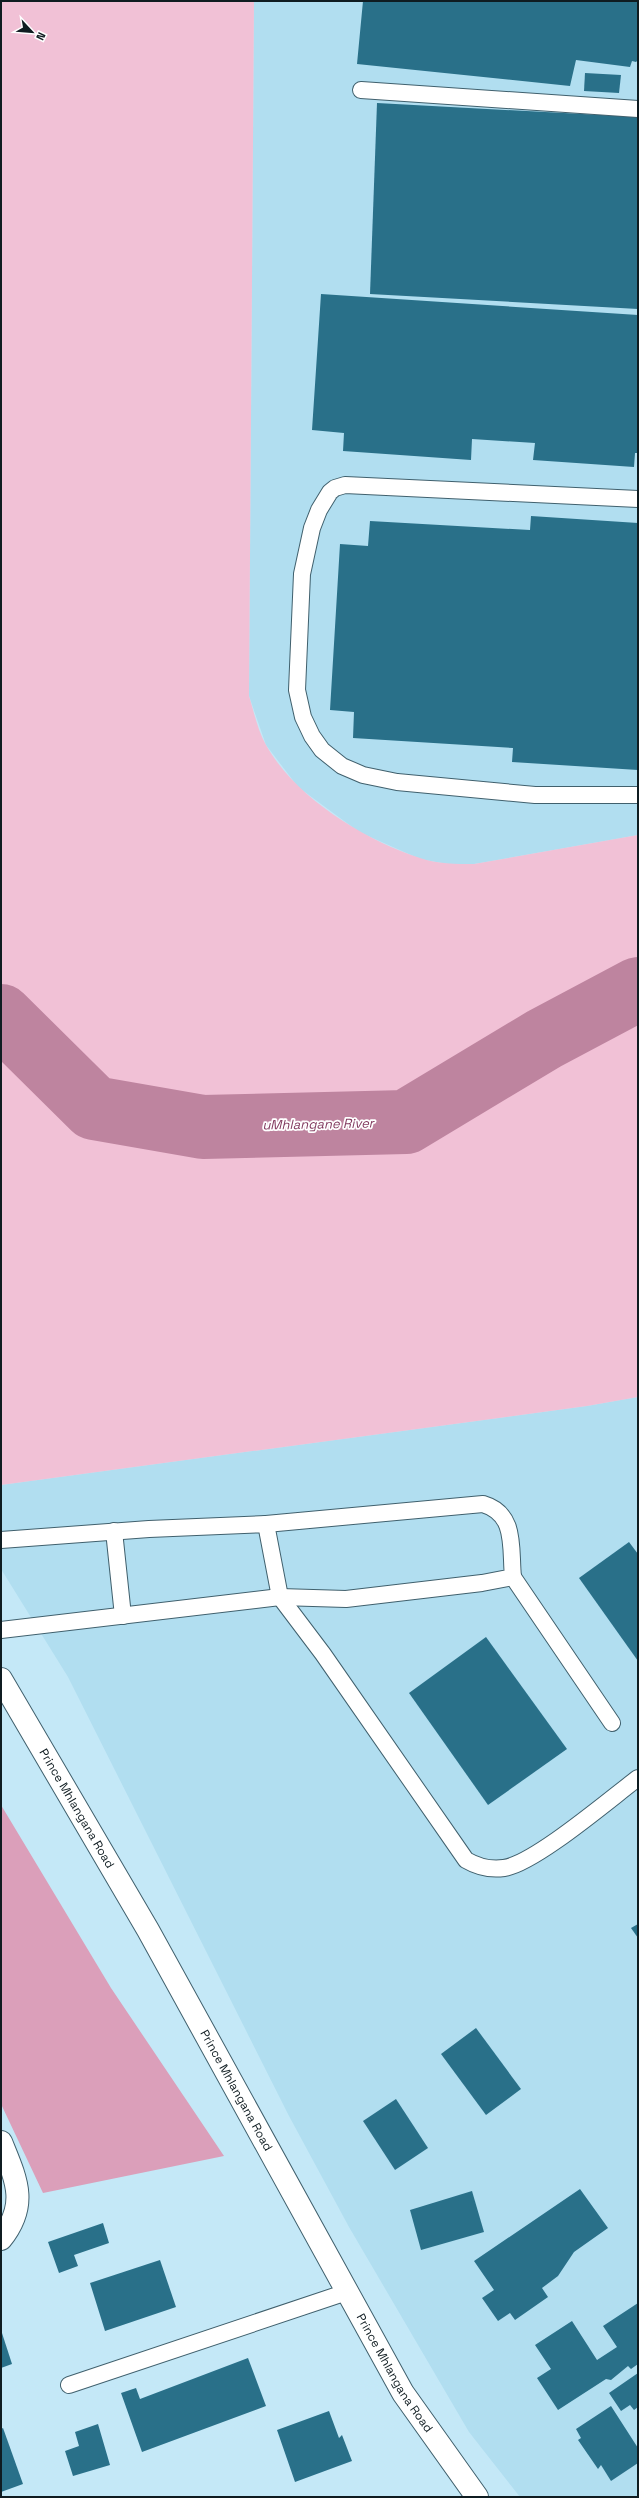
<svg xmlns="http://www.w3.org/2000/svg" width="639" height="2498" viewBox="0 0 639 2498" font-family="'Space Grotesk',sans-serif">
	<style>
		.built { fill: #b1def0 }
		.green { fill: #f1c1d6 }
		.forest { fill: #db9fba }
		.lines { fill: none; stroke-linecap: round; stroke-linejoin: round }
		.river { stroke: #be849f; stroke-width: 64 }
		.building { fill: #297089 }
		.lane-casing { stroke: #40606d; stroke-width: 18 }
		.street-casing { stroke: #40606d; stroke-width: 24 }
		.secondary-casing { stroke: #40606d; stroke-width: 24 }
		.lane { stroke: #fff; stroke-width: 16 }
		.street { stroke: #fff; stroke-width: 22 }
		.secondary { stroke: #fff; stroke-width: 22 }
		.labels { text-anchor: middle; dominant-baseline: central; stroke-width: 3.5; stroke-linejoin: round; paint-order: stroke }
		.street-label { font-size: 12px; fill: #0f1c21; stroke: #fff }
		.water-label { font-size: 13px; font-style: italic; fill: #823a5f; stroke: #fff }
	</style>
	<rect width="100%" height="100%" fill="#c4e8f7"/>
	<g class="built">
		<polygon points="254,1 638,1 638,835 474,864 447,864 420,859 359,832 298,787 266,745 249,696"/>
		<polygon points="638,1397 638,2497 520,2497 469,2432 349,2227 289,2116 68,1677 1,1569 1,1485 587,1406"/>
	</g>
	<path class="green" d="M1 1H254L249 696C254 712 258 731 266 745 295 797 364 840 420 858 437 864 456 864 474 864L638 835V1397L587 1406 1 1485Z"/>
	<polygon class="forest" points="1,1805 111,1988 224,2156 43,2193 1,2104"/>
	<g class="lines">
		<polyline class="river" points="1,1016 94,1108 203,1127 406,1122 544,1039 638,989"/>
	</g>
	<g class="building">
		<polygon points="363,1 638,1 638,60 636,62 632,61 630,67 576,60 570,86 357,64"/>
		<polygon points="585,73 621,75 619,93 584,91"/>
		<polygon points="377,103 638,117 638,309 370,294"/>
		<polygon points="321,294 638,315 638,453 635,453 634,467 533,460 535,443 472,439 471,460 343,451 344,433 312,430"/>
		<polygon points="531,516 638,523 638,770 512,762 513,748 353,738 354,712 330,710 340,544 368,546 370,521 530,530"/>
		<polygon points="629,1542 638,1554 638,1661 579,1578"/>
		<polygon points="486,1637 567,1749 488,1805 409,1693"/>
		<polygon points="638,1924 638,1938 631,1928"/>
		<polygon points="476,2028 521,2089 486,2115 441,2054"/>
		<polygon points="396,2099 428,2148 395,2170 363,2121"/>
		<polygon points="580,2189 608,2228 574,2252 558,2276 542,2288 548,2297 515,2320 510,2313 498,2321 482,2298 494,2290 474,2261"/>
		<polygon points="472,2191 484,2232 421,2250 410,2210"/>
		<polygon points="103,2223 109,2243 74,2255 78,2266 59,2273 48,2242"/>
		<polygon points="160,2260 176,2307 105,2331 90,2283"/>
		<polygon points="638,2303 638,2364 631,2369 628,2366 611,2380 606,2379 558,2410 537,2378 551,2369 535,2345 572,2321 597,2360 617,2347 603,2326"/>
		<polygon points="1,2330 12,2364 1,2368"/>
		<polygon points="248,2358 266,2406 142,2452 121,2393 136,2388 140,2399"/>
		<polygon points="638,2373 638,2407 634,2410 630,2405 621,2411 609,2393"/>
		<polygon points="611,2406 638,2448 638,2463 611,2481 601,2465 598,2469 578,2440 581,2438 576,2429"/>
		<polygon points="329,2411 339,2438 342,2435 352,2461 295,2482 277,2430"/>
		<polygon points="98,2424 110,2465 73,2476 65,2451 79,2446 75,2432"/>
		<polygon points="3,2428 23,2484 1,2492 1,2429"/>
	</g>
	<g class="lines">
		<defs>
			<g id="lane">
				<polyline points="361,90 638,109"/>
				<polyline points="638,499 345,485 335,488 330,492 319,510 312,528 302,574 297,690 303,717 312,736 322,750 342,766 363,775 397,782 535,795 638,795"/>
				<polyline points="114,1531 123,1616"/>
				<path d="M1 1540 149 1529 266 1524 280 1597 323 1654 466 1860C478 1867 490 1870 504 1868 534 1864 610 1799 638 1778"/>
				<polyline points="513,1577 612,1723"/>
				<path d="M1 1630 280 1597 346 1599 482 1583 513 1577C510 1548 517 1514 483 1504L266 1524"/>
				<polyline points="69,2385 347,2292"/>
			</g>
			<path id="street" d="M1 2142C16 2179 29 2204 1 2239"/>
			<g id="secondary">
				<path id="s1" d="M1 1679 148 1930 403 2393 477 2497"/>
			</g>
		</defs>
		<use href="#lane" class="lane-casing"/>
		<use href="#street" class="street-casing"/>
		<use href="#secondary" class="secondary-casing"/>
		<use href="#lane" class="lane"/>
		<use href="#street" class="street"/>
		<use href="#secondary" class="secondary"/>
	</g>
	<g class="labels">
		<g class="street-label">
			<text stroke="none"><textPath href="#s1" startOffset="150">Prince Mhlangana Road</textPath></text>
			<text stroke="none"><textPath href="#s1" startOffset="474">Prince Mhlangana Road</textPath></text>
			<text stroke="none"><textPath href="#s1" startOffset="798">Prince Mhlangana Road</textPath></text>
		</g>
		<g class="water-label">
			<text transform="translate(318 1124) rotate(-1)">uMhlangane River</text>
		</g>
	</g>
	<rect width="639" height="2498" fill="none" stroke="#0f1c21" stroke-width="4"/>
	<g transform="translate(32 32) rotate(116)" stroke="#ffffff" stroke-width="3" paint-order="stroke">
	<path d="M0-3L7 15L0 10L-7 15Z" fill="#0f1c21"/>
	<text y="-6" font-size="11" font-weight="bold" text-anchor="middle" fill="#0f1c21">N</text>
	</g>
</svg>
